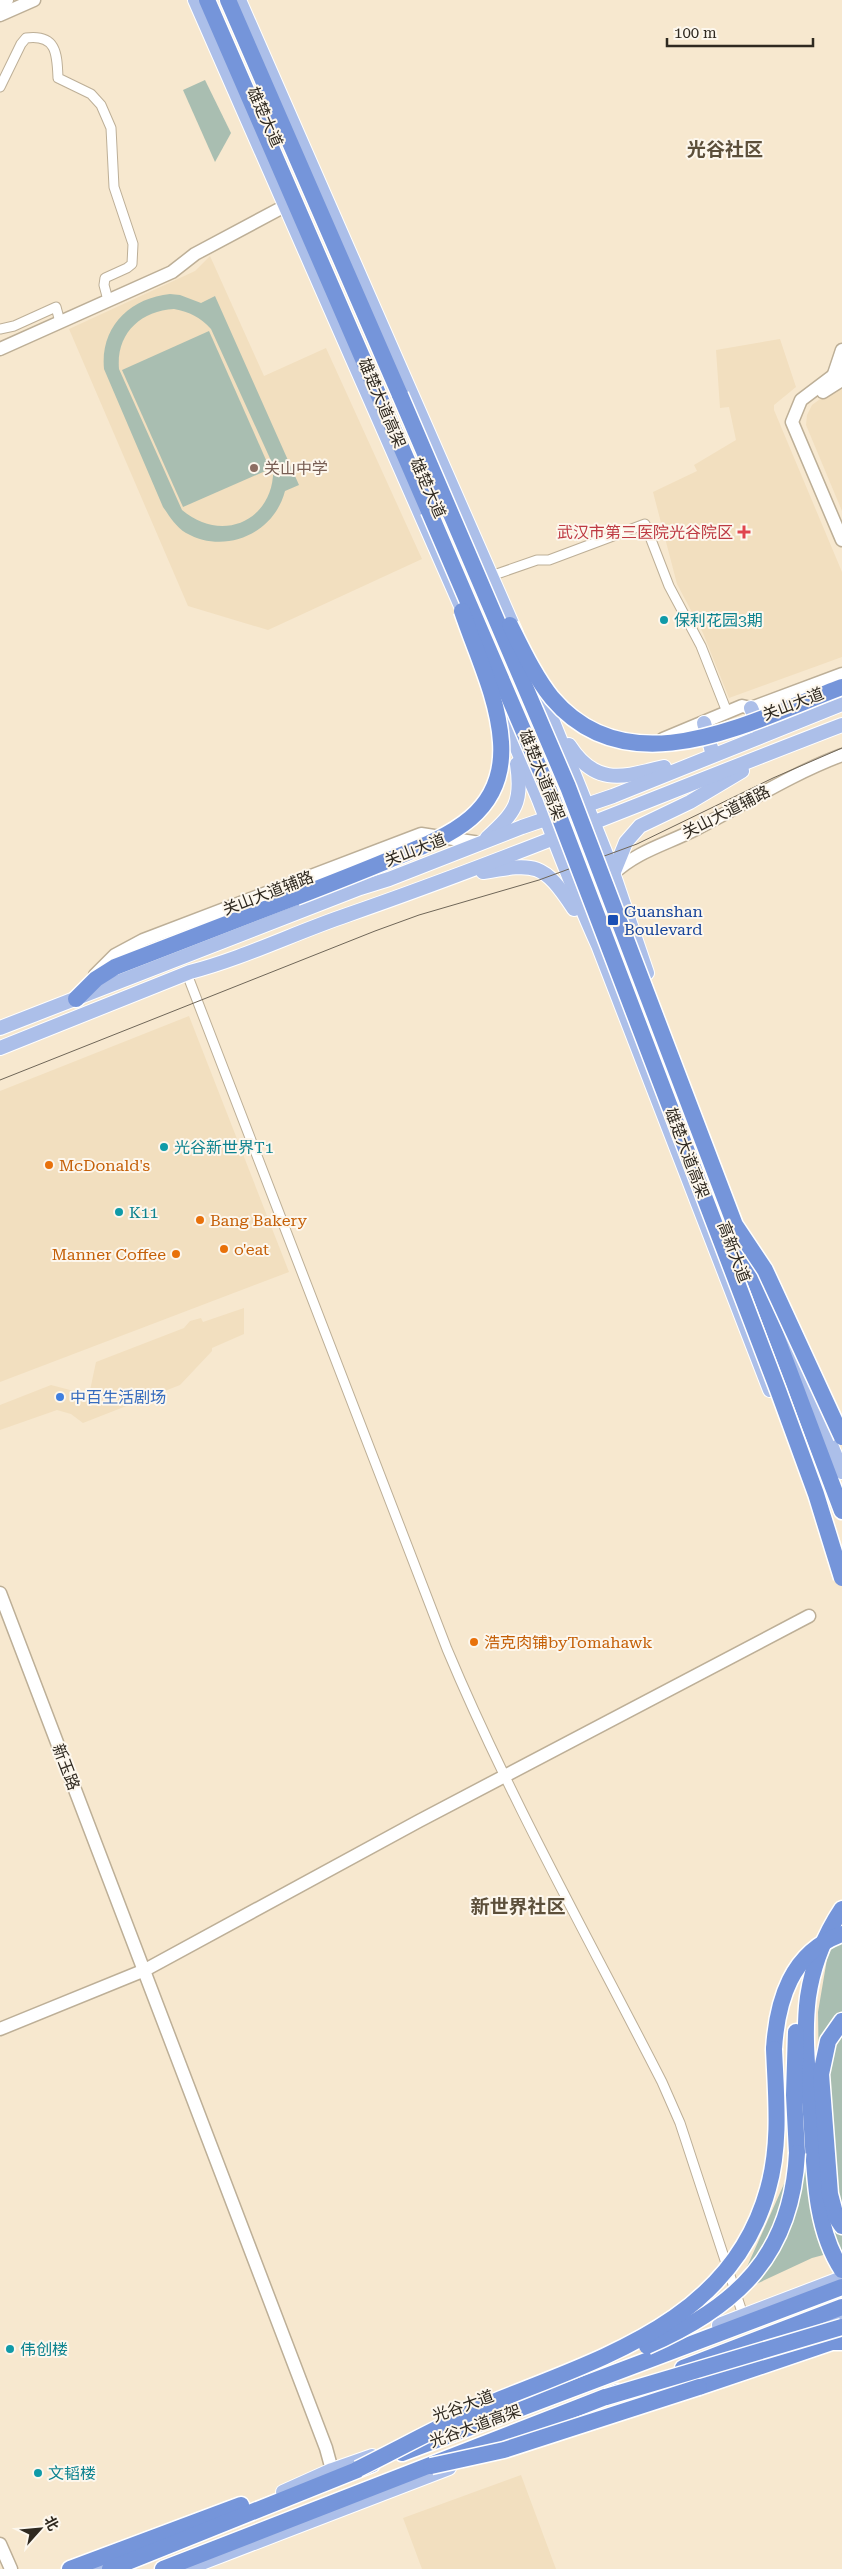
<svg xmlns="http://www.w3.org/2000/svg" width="842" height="2569" viewBox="0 0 842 2569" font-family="'Roboto Serif','Noto Sans SC',serif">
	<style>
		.built { fill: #f2dfbf }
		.green { fill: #a9beb1; fill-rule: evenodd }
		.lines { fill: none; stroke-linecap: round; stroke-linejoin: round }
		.street-casing { stroke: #bdaf97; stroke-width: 11 }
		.secondary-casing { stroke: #bdaf97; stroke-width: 15 }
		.primary-casing { stroke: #fff; stroke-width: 16 }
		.highway-casing { stroke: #fff; stroke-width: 19 }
		.street { stroke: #fff; stroke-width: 9 }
		.secondary { stroke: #fff; stroke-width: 12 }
		.primary { stroke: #acbfe9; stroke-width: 14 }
		.highway { stroke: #7595da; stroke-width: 16 }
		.tram { stroke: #6f6658; stroke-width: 1 }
		.highway-bridge-casing { stroke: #fff; stroke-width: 19; stroke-linecap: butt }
		.highway-bridge { stroke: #7595da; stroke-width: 16 }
		.education-dot { fill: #8d6e63; stroke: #fdf7ed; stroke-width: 2 }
		.health-dot { fill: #e0444e; stroke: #fdf7ed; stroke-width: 2 }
		.culture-dot { fill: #0f9aa8; stroke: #fdf7ed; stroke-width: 2 }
		.transit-dot { fill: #1a4fb4; stroke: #fdf7ed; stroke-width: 2 }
		.food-dot { fill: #e8710a; stroke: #fdf7ed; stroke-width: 2 }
		.shop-dot { fill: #3f7fe0; stroke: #fdf7ed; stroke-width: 2 }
		.labels { text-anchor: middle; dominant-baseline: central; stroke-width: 4; stroke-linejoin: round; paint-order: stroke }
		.street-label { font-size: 16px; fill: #2f2920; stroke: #fdf7ed }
		.education-label { font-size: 16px; fill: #785e54; stroke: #fdf7ed; text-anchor: start }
		.health-label { font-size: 16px; fill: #be3a42; stroke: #fdf7ed; text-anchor: end }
		.culture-label { font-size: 16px; fill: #0d838f; stroke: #fdf7ed; text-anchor: start }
		.transit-label { font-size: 16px; fill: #164399; stroke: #fdf7ed; text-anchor: start }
		.food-label { font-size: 16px; fill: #c56008; stroke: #fdf7ed; text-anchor: start }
		.shop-label { font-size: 16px; fill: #366cbe; stroke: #fdf7ed; text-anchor: start }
		.quarter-label { font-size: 19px; font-weight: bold; fill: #5c4f3a; stroke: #fdf7ed }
	</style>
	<rect width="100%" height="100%" fill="#f7e8cf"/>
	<g class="built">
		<polygon points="210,256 264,376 326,348 422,559 268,630 188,606 69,329 195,271"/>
		<polygon points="780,339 796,387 774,405 774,410 842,572 842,657 729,698 703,633 677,584 653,492 697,471 694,465 736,440 729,407 720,408 716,350"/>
		<polygon points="842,383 842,511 806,425 807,415 812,405"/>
		<polygon points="189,1016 289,1272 0,1382 0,1091"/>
		<polygon points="244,1308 244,1334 212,1348 212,1351 180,1385 83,1423 71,1414 57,1410 0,1430 0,1405 51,1385 89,1395 96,1362 184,1328 190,1321 201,1318 203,1322"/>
		<polygon points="521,2475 556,2569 422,2569 403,2518"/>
	</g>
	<g class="green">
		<polygon points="205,80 231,133 215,162 183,90"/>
		<path d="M170 294 180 295 201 303 215 296 299 485 285 491C274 534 225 555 186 533 176 527 170 517 163 507L104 369C100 327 130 298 170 294ZM174 309C190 312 200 317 211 329L273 465C277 519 223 545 182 510L119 369C116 334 140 311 174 309Z"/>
		<polygon points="209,331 270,469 183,507 122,370"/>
		<polygon points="842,1928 842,2250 812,2258 752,2286 746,2269 788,2175 819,2078 818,2012 828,1953"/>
	</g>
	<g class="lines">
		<defs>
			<g id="street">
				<path d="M0 87 21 44 26 38C57 34 57 54 58 78L91 94 101 105 111 128 114 187 133 244 132 264 127 268 105 278 104 285 108 300"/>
				<polyline points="0,329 14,326 56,307 60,322"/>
				<polyline points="491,576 537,560 549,560 645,524 669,586 701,646 727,712"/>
				<path d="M187 974 447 1649C509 1797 589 1939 662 2082L680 2123 743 2315"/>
			</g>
			<g id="secondary">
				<polyline points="0,3 7,0"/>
				<polyline points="0,15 34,0"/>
				<polyline points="0,349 172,272 195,254 285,206"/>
				<polyline points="842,369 801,400 792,422 842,540"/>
				<polyline points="834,374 842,350"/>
				<polyline points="823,392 842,380"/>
				<polyline points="663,739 742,706 751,708 842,674"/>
				<path d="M613 874C637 851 667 844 696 829 745 804 791 774 842 755"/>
				<polyline points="95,975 115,955 143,940 421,834 480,843"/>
				<polyline points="0,1593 326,2448 332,2470"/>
				<polyline points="0,2029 145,1970 419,1821 809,1616"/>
				<polyline points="0,2544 11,2569"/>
			</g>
			<g id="primary">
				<polyline points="195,0 464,613"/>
				<polyline points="239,0 516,633"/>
				<polyline points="539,687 610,864 647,973"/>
				<path d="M502 708C512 740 526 769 539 800 558 849 576 897 598 945L770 1390"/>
				<polyline points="751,708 760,730"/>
				<polyline points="704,723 713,755"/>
				<path d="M569 745C596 787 623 777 664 767"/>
				<path d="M487 838C515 812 523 803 517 764"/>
				<path d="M483 872C536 863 543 862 574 909"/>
				<polyline points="613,874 626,842 640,826 690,802 742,771"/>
				<polyline points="0,1028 360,888 389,879 522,827 613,796 842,704"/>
				<path d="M0 1048 190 972C244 958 294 933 347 915 514 857 677 788 842 725"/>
				<polyline points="785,1331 842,1472"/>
				<polyline points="719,2325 842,2278"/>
				<polyline points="812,2327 842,2316"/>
				<polyline points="283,2492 332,2470 372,2456"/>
				<polyline points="96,2569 120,2560"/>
				<polyline points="186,2569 449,2468"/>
			</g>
			<g id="highway">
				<polyline points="207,0 429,511"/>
				<polyline points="228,0 400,395"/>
				<polyline points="76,999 96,979 115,967 296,897"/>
				<polyline points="738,1235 842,1511"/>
				<path d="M842 1909C824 1936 813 1964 808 1997 803 2036 808 2075 811 2114 815 2165 813 2226 842 2270"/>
				<polyline points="842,2021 828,2041 821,2074 830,2194 836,2217 842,2226"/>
				<polyline points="796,2032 794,2095 797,2153"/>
				<path d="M774 2049C777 2001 791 1952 842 1934"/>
				<polyline points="683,2368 842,2307"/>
				<polyline points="699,2387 832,2342 842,2342"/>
				<polyline points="402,2453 842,2287"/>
				<polyline points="70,2569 241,2505"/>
				<polyline points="110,2569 372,2464"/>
				<polyline points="163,2569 618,2392"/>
			</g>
		</defs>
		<use href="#street" class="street-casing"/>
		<use href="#secondary" class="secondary-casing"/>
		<use href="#primary" class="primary-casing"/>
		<use href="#highway" class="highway-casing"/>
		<use href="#street" class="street"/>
		<use href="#secondary" class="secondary"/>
		<use href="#primary" class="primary"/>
		<use href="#highway" class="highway"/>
		<polyline class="tram" points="0,1080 375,931 419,915 539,880 637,844 773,778 842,748"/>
		<defs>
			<g id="highway-bridge">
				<polyline points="400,395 568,787 735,1225 765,1270 842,1437"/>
				<polyline points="429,511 551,795 778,1390 816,1494 842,1578"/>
				<path d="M510 625C522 649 535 677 552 698 630 790 753 720 842 687"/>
				<path d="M296 897C327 885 358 873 389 860 446 837 506 816 501 742 498 697 476 653 462 611"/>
				<path d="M647 2346C737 2307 792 2255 797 2153"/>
				<polyline points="606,2397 842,2327"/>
				<polyline points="431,2466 504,2450 699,2387"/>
				<path d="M358 2469C405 2446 452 2419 501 2399 610 2355 733 2317 768 2189 781 2143 776 2096 774 2049"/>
			</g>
		</defs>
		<use href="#highway-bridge" class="highway-bridge-casing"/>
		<use href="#highway-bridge" class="highway-bridge"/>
	</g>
	<circle class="education-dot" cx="254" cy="468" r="5"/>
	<path class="health-dot" d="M741.5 524.5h5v5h5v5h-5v5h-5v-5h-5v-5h5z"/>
	<g class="culture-dot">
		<circle cx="664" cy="620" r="5"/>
		<circle cx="164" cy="1147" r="5"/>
		<circle cx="119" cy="1212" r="5"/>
		<circle cx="10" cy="2349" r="5"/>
		<circle cx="38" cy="2473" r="5"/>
	</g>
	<rect class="transit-dot" x="607" y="914" width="12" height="12" rx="2.5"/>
	<g class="food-dot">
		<circle cx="49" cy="1165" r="5"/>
		<circle cx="200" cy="1220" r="5"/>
		<circle cx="224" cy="1249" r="5"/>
		<circle cx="176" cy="1254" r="5"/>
		<circle cx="474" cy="1642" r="5"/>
	</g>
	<circle class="shop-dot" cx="60" cy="1397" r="5"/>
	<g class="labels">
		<g class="street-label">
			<text transform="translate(265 117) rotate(66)">雄楚大道</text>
			<text transform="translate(382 403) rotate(67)">雄楚大道高架</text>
			<text transform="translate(428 488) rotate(66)">雄楚大道</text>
			<text transform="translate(793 704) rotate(-21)">关山大道</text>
			<text transform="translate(542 775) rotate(68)">雄楚大道高架</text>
			<text transform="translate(726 812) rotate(-27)">关山大道辅路</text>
			<text transform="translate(415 850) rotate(-21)">关山大道</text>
			<text transform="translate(268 893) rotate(-21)">关山大道辅路</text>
			<text transform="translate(687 1153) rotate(69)">雄楚大道高架</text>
			<text transform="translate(734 1252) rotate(69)">高新大道</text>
			<text transform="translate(66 1767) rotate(69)">新玉路</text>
			<text transform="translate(463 2406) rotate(-20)">光谷大道</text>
			<text transform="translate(475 2426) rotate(-20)">光谷大道高架</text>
		</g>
		<g class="education-label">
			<text x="264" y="468">关山中学</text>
		</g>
		<g class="health-label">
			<text x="733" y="532">武汉市第三医院光谷院区</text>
		</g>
		<g class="culture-label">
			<text x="674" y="620">保利花园3期</text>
			<text x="174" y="1147">光谷新世界T1</text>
			<text x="129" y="1212">K11</text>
			<text x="20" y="2349">伟创楼</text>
			<text x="48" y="2473">文韬楼</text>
		</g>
		<g class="transit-label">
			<text x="624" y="911">Guanshan<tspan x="624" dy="18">Boulevard</tspan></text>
		</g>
		<g class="food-label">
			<text x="59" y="1165">McDonald's</text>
			<text x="210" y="1220">Bang Bakery</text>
			<text x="234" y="1249">o'eat</text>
			<text x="166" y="1254" text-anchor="end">Manner Coffee</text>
			<text x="484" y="1642">浩克肉铺byTomahawk</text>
		</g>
		<g class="shop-label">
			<text x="70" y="1397">中百生活剧场</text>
		</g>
		<g class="quarter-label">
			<text x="725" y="149">光谷社区</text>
			<text x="518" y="1906">新世界社区</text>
		</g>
	</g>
	<g transform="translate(40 2529) rotate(63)" stroke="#fdf7ed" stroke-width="4" paint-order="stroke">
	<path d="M0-4L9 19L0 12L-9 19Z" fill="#2f2920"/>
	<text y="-8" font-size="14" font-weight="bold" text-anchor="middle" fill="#2f2920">北</text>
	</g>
	<path d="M667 38v8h146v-8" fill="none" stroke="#2f2920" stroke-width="2.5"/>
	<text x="674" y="38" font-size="15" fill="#2f2920" stroke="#fdf7ed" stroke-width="4" paint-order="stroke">100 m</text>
</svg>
